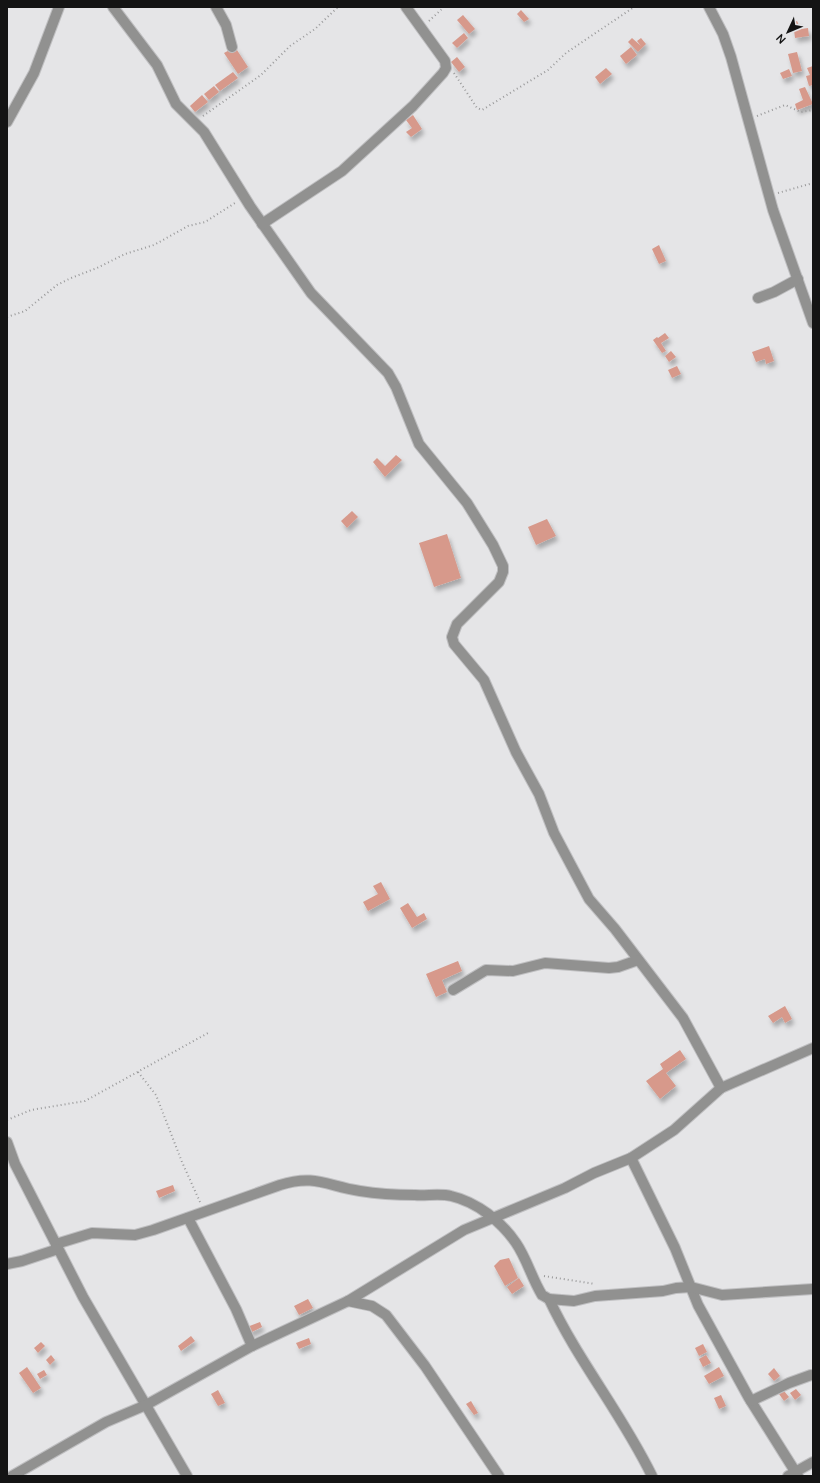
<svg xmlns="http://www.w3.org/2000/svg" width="820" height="1483" viewBox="0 0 820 1483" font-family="Manrope,sans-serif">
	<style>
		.building { fill: #d7998b; filter: url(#shadow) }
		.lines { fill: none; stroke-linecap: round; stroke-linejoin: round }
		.street-casing { stroke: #bfbfc1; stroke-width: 12 }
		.path { stroke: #9a9a9b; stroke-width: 2; stroke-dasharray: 1 3; stroke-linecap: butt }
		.street { stroke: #919190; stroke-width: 10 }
	</style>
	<defs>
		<filter id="shadow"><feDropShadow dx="2.5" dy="4.5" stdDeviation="2" flood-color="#0004"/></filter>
	</defs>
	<rect width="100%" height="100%" fill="#e5e5e7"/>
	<g class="building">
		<polygon points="521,10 529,19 524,22 517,14"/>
		<polygon points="463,15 475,29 469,34 457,20"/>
		<polygon points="797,21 800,28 794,30 791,23"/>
		<polygon points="808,28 809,36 795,38 794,30"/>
		<polygon points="464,33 468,38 457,48 452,43"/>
		<polygon points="632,38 641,46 637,41 641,38 646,44 638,52 628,42"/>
		<polygon points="235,47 248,67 238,74 224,53"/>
		<polygon points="631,47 637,55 626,64 620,56"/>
		<polygon points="797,52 802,71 793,73 788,54"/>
		<polygon points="457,57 465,67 459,72 451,62"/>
		<polygon points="813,66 813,85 809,86 806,76 810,75 807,68"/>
		<polygon points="606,68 612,74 600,84 595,77"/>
		<polygon points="789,69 792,76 783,79 780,73"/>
		<polygon points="233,72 238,78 220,91 215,85"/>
		<polygon points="214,86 219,92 209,100 204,94"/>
		<polygon points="805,87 813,104 797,110 795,104 803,100 799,89"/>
		<polygon points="202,95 208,102 195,112 190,106"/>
		<polygon points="413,115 422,129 411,137 406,132 412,128 406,120"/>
		<polygon points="659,245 666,261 659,264 652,249"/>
		<polygon points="665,333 669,338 661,343 666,351 662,353 653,340 657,337 658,338"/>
		<polygon points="769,346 774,361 766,364 765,359 756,362 752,352"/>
		<polygon points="671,351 676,357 669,362 665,356"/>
		<polygon points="677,366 681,374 672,378 668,370"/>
		<polygon points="396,455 402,460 385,477 373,462 377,458 385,466"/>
		<polygon points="352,511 358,517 347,528 341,521"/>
		<polygon points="547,519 556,536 536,545 528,527"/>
		<polygon points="447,534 461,578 434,587 419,543"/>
		<polygon points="381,882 390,899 368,911 363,902 378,894 373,886"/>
		<polygon points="408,903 417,917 424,913 427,919 412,928 400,908"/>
		<polygon points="458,961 462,971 442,980 447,992 436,997 426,974"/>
		<polygon points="785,1006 792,1019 785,1023 782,1017 773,1023 768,1016"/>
		<polygon points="680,1050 686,1059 666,1073 676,1086 660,1099 646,1081 663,1069 660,1064"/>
		<polygon points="173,1185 175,1191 159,1198 156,1191"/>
		<polygon points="509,1258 518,1278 505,1286 494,1266 500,1260"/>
		<polygon points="519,1278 524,1286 512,1294 507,1287"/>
		<polygon points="308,1299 313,1308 299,1315 294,1306"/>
		<polygon points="260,1322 262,1327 250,1333 247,1327"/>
		<polygon points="191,1336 195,1341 181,1351 178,1346"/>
		<polygon points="309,1338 311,1344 299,1349 296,1343"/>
		<polygon points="41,1342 45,1346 38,1353 34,1348"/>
		<polygon points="703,1344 707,1352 699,1356 695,1348"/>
		<polygon points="51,1355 55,1360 50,1365 46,1360"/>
		<polygon points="706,1355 711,1363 703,1367 699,1359"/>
		<polygon points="27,1367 41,1388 33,1393 19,1373"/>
		<polygon points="719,1367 724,1376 709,1384 704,1376"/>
		<polygon points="774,1368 780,1376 774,1381 768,1374"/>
		<polygon points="44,1370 47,1375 40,1379 37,1374"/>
		<polygon points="796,1389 801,1395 795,1400 790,1393"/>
		<polygon points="218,1390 225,1403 218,1406 211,1394"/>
		<polygon points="784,1391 789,1397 784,1401 779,1394"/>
		<polygon points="721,1395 726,1406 719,1409 714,1398"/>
		<polygon points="471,1401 478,1413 474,1415 466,1404"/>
	</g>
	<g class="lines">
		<defs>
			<g id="street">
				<polyline points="113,7 157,65 176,104 204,132 250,206 311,293 388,373 396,387 419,444 467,503 493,545 503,566 503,572 499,582 457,624 452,637 454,644 484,680 516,752 539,794 554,833 589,899 615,929 683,1018 721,1088"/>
				<polyline points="216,7 226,25 232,47"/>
				<polyline points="709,7 723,34 731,57 773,210 813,323"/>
				<polyline points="7,122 34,73 59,7"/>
				<polyline points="262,224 342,171 413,106 443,73 446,68 445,61 406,7"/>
				<polyline points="758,298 774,292 798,279"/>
				<polyline points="453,990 486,970 513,971 545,963 609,968 618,967 638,960"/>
				<polyline points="7,1142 15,1164 83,1297 187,1476"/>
				<polyline points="631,1158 675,1248 698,1305 749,1398 798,1476"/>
				<polyline points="188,1218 236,1309 252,1346"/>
				<path d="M56 1244 92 1233 135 1235 153 1230 280 1185C315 1174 327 1186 360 1191 378 1194 397 1195 415 1195 426 1196 440 1193 451 1196 477 1202 502 1222 516 1243 527 1259 532 1279 542 1295L549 1299 574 1301 595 1296 663 1291 676 1288 691 1287 722 1295 813 1289"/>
				<polyline points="7,1264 22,1261 58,1249"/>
				<path d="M549 1299C578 1361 622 1414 652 1476"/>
				<polyline points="348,1301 372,1306 386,1315 425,1366 499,1476"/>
				<polyline points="751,1401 789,1383 811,1375"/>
				<polyline points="12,1476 106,1422 146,1405 252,1346 348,1301 464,1230 565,1188 594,1173 631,1158 674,1130 721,1088 813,1048"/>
				<polyline points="788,1476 813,1462"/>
			</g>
		</defs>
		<use href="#street" class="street-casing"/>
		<g class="path">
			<polyline points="429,21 444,7"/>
			<polyline points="454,73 477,108 482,110 548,70 566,53 634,7"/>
			<polyline points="203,116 261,75 290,46 315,29 338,7"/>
			<polyline points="757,116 785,105 801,112 813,110"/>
			<polyline points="778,193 813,183"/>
			<polyline points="7,317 25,311 57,285 71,278 97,268 125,254 154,245 188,226 205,222 235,203"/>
			<polyline points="138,1072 156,1095 182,1162 200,1202"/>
			<polyline points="7,1120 31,1110 85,1101 208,1033"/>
			<polyline points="544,1276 595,1284"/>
		</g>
		<use href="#street" class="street"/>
	</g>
	<rect width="820" height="1483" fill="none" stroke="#141414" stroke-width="16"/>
	<g transform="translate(788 32) rotate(226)" stroke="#e5e5e7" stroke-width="3" paint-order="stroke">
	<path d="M0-3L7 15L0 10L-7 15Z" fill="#141414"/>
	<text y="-6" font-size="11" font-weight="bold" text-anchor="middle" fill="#141414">N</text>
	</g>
</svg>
